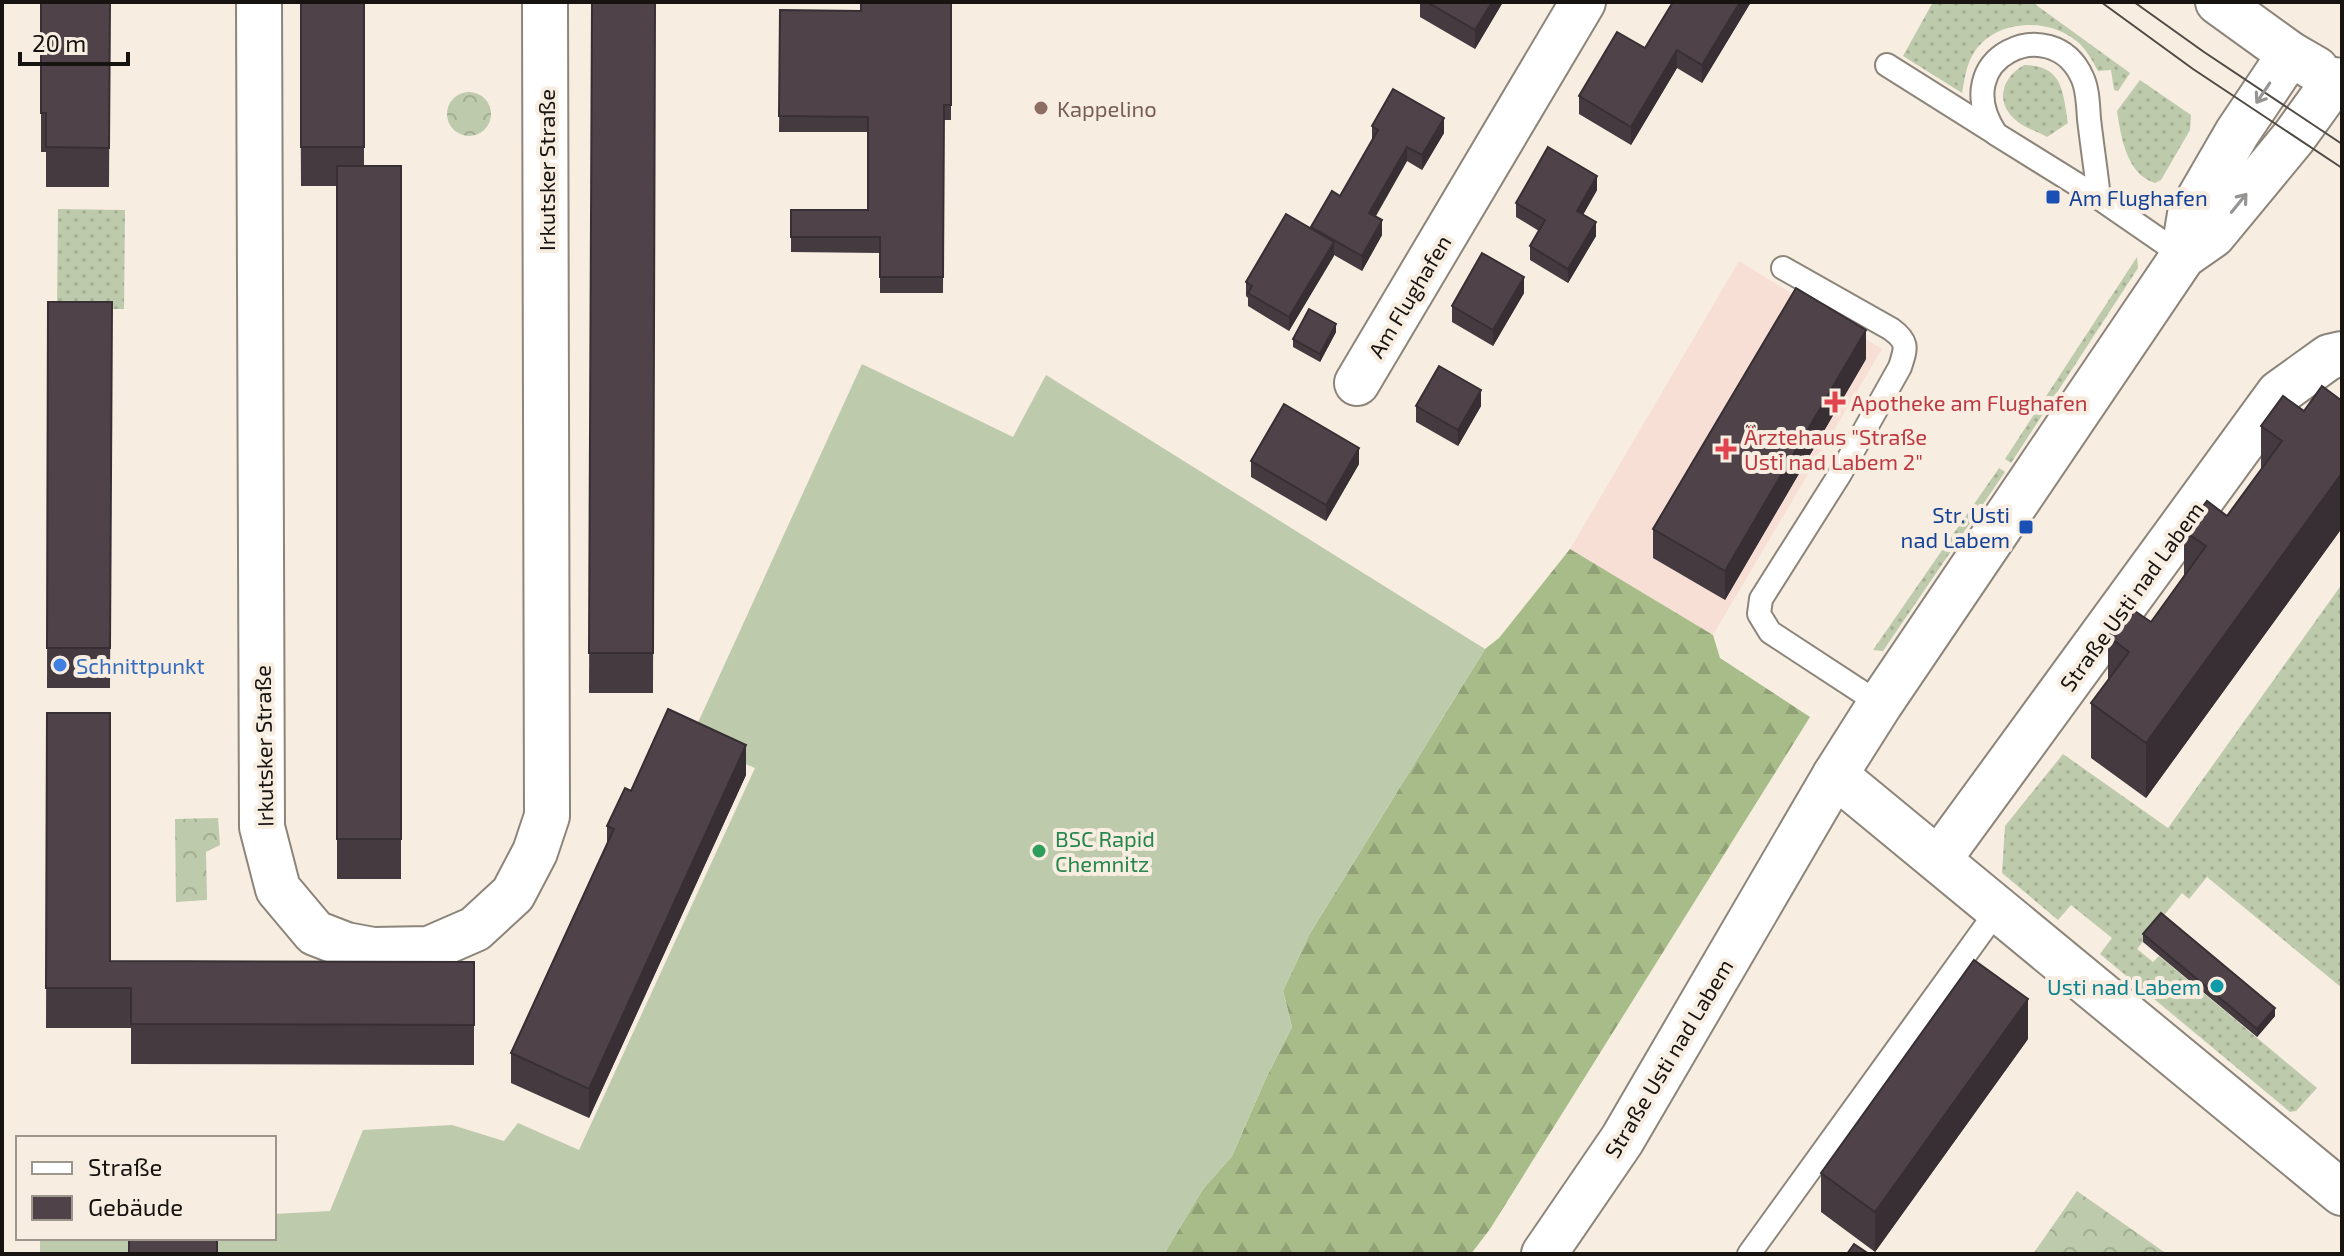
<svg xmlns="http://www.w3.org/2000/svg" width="2344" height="1256" viewBox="0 0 2344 1256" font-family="'Exo 2',sans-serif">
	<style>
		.medical { fill: #f8dfd6 }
		.grass { fill: url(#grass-dots) }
		.forest { fill: url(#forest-firs) }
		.park { fill: url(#park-crowns) }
		.pitch { fill: #bdcaab }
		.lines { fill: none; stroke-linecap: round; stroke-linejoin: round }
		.lane-casing { stroke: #8d857a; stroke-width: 26 }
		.street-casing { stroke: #8d857a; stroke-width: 48 }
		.secondary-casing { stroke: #8d857a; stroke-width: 48 }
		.lane { stroke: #fff; stroke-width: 22 }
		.street { stroke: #fff; stroke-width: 44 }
		.secondary { stroke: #fff; stroke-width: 44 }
		.tram { stroke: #4f4a44; stroke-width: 2 }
		.wall { fill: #443a3f }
		.shaded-wall { fill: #372f33 }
		.building { fill: #4f4349; stroke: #372f33; stroke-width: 2 }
		.oneway { stroke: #979593 }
		.education-dot { fill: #8d6e63; stroke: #f7ede1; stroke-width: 3 }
		.transit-dot { fill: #1a4fb4; stroke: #f7ede1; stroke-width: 3 }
		.health-dot { fill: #e0444e; stroke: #f7ede1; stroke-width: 3 }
		.shop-dot { fill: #3f7fe0; stroke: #f7ede1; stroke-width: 3 }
		.leisure-dot { fill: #2e9e5b; stroke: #f7ede1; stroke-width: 3 }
		.culture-dot { fill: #0f9aa8; stroke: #f7ede1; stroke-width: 3 }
		.labels { text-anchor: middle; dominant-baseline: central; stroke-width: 8; stroke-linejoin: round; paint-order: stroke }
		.education-label { font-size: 22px; fill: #785e54; stroke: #f7ede1; text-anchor: start }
		.street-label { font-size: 22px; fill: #171310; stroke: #f7ede1 }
		.transit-label { font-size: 22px; fill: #164399; stroke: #f7ede1; text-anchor: start }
		.health-label { font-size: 22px; fill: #be3a42; stroke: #f7ede1; text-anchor: start }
		.shop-label { font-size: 22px; fill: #366cbe; stroke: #f7ede1; text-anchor: start }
		.leisure-label { font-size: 22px; fill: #27864d; stroke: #f7ede1; text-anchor: start }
		.culture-label { font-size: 22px; fill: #0d838f; stroke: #f7ede1; text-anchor: end }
	</style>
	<defs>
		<pattern id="grass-dots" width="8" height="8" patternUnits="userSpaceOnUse" patternTransform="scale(2)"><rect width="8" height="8" fill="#bdcaab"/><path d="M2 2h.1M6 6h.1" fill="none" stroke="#a2ad92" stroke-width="1.8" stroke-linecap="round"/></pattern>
		<pattern id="forest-firs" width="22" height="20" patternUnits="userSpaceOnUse" patternTransform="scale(2)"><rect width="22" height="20" fill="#a7bc89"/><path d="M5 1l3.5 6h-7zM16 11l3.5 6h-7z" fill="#8fa175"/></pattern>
		<pattern id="park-crowns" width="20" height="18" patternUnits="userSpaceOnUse" patternTransform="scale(2)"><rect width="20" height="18" fill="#bdcaab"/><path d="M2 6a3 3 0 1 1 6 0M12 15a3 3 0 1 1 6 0" fill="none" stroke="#a2ad92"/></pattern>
	</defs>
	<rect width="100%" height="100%" fill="#f7ede1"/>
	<polygon class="medical" points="1739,261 1882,349 1713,635 1570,549"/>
	<g class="grass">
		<path d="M1933 2H2032L2130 73 2118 91 2114 90 2111 70 2098 71C2091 58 2084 45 2071 37 2042 18 1996 21 1975 51 1966 64 1965 78 1962 93L1903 56Z"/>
		<path d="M2024 65C2063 65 2063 92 2068 123L2047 137C2038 132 2026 128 2018 122 1994 104 2001 78 2024 65Z"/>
		<path d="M2140 80 2191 115 2190 130 2161 180 2155 183C2126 174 2121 136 2117 111Z"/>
		<polygon points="58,209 125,210 124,309 57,309"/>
		<polygon points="2137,257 2138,268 2011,463 2005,459"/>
		<polygon points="1999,468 2005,472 1883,651 1873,650"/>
		<polygon points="2342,584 2342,988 2207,877 2189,899 2182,893 2137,949 2153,962 2159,956 2317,1088 2296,1111 2290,1112 2100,954 2112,938 2071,905 2058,920 2002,873 2005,826 2063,754 2168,828"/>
	</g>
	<polygon class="forest" points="1570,549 1713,635 1720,658 1810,717 1490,1229 1471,1254 1164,1254 1203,1189 1232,1156 1266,1078 1292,1027 1283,991 1309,935 1485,649 1499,638"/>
	<g class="park">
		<circle cx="469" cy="114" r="22"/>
		<polygon points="218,818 220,845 206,852 207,900 176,902 175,819"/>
		<polygon points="2077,1191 2167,1254 2033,1254"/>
	</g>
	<polygon class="pitch" points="862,364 1013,437 1046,375 1485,649 1309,935 1283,991 1292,1027 1266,1078 1232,1156 1203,1189 1164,1254 40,1254 40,1238 274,1238 274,1214 330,1211 363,1130 452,1125 504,1141 518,1123 579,1150 755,768 690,740"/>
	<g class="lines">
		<defs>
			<g id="lane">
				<polyline points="1887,65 1995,133"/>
				<path d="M2099 198C2096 171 2092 145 2089 119 2088 106 2088 89 2082 77 2052 10 1945 57 1996 134L2099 198 2183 256"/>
				<path d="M1783 268 1891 329C1909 342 1906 348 1900 367L1840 474 1761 599 1759 614 1770 632 1880 704"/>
				<polyline points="1749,1254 1999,908"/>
			</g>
			<g id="street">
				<polyline points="259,2 262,827 278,889 315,933 346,945 373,950 429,949 475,929 513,894 535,852 547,816 545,2"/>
				<polyline points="1357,383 1583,2"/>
				<polyline points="1835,775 2342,1193"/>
				<polyline points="1939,859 2279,393 2329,357 2342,354"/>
			</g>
			<g id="secondary">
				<polyline points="2218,2 2290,54 2316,69"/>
				<polyline points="2183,256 2190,214 2237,133 2290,54"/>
				<polyline points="1544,1254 1622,1140 1835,775 1880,704 2183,256 2213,235 2294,137 2335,80"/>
			</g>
		</defs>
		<use href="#lane" class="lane-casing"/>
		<use href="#street" class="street-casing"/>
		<use href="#secondary" class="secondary-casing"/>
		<use href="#lane" class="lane"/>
		<use href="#street" class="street"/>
		<use href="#secondary" class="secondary"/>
		<g class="tram">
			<polyline points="2101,2 2193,69 2342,168"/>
			<polyline points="2134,2 2204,52 2342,144"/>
		</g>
	</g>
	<g class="wall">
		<polygon points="41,2 110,2 109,187 46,187 46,152 41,152"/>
		<polygon points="300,2 364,2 364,166 401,166 401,879 337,879 337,186 301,186"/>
		<polygon points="592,2 655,2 653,693 589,693"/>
		<polygon points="951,2 951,120 944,120 943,293 880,293 880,253 791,252 791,210 868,210 868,132 779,132 780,10 861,11"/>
		<polygon points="1420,2 1503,2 1475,49 1420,17"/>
		<polygon points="1673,2 1751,2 1702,83 1677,68 1631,145 1579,114 1579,96 1645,48"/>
		<polygon points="1372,126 1444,133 1422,170 1407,161 1376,216 1382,235 1362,271 1334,255 1289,331 1248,306 1248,298 1246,296 1246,282 1311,229 1311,227 1340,196 1372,141"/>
		<polygon points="1597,190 1583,215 1596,236 1568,283 1530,260 1530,246 1539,231 1516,217 1516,203"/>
		<polygon points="1524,293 1493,346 1452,322 1452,306"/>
		<polygon points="48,302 112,302 110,688 47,688"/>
		<polygon points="1336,332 1320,362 1293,347 1293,339"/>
		<polygon points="1866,359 1725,600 1653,558 1653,529"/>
		<polygon points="2342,401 2342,528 2146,798 2091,758 2091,703 2108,681 2108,636 2151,622 2184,575 2184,531 2227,516 2261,469 2261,426 2304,411"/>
		<polygon points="1416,406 1481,406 1458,446 1416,422"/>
		<polygon points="1251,461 1359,464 1326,521 1251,477"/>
		<polygon points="47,713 110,961 474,962 474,1065 131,1064 131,1028 46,1028"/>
		<polygon points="746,775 589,1118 511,1083 511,1053 607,843 607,826 631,791"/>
		<polygon points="2143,934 2275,1016 2257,1037 2143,942"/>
		<polygon points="2028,1039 1875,1252 1821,1212 1821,1173"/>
	</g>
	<g class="shaded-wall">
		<polygon points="1492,2 1503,2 1475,49 1475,30"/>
		<polygon points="1740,2 1751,2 1702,83 1702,65"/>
		<polygon points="1677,50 1677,68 1631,145 1631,127"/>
		<polygon points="1444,118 1444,133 1422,170 1422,155"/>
		<polygon points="1407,147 1407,161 1369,227 1369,213"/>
		<polygon points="1597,176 1597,190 1577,225 1577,211"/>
		<polygon points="1382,220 1382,235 1362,271 1362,256"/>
		<polygon points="1596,222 1596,236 1568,283 1568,269"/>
		<polygon points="1334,242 1334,256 1289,331 1289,317"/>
		<polygon points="1524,277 1524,293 1493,346 1493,330"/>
		<polygon points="1336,324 1336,332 1320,362 1320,354"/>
		<polygon points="1866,330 1866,359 1725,600 1725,571"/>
		<polygon points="1481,390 1481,406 1458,446 1458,430"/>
		<polygon points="1359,448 1359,464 1326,521 1326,505"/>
		<polygon points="2342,473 2342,528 2146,798 2146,743"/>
		<polygon points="746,745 746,775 589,1118 589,1089"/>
		<polygon points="2028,999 2028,1039 1875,1252 1875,1212"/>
		<polygon points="2275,1008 2275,1016 2257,1037 2257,1029"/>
	</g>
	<g class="building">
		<polygon points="41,2 110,2 109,148 46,147 46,113 41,113"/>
		<rect x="301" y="2" width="63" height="145"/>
		<polygon points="592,2 655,2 653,653 589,653"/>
		<polygon points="861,2 951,2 951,105 944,105 943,277 880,277 880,237 791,237 791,210 868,210 868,117 779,116 780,10 861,11"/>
		<polygon points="1427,2 1492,2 1475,30"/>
		<polygon points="1673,2 1740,2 1702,65 1677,50 1631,127 1579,96 1617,32 1645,48"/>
		<polygon points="1393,89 1444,118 1422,155 1407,147 1369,213 1382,220 1362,256 1311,227 1332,191 1340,196 1378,130 1372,126"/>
		<polygon points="1548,147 1597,176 1577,211 1596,222 1568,269 1530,246 1545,220 1516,203"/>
		<rect x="337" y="166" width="64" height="673"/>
		<polygon points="1286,214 1334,242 1289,317 1248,293 1252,286 1246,282"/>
		<polygon points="1482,253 1524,277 1493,330 1452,306"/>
		<polygon points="1796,288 1866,330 1725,571 1653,529"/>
		<polygon points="48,302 112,302 110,648 47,648"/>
		<polygon points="1309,309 1336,324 1320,354 1293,339"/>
		<polygon points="1439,366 1481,390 1458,430 1416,406"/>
		<polygon points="2322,386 2342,401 2342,473 2146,743 2091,703 2129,652 2108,636 2129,607 2151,622 2206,546 2184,531 2207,501 2227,516 2282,441 2261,426 2283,396 2304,411"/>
		<polygon points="1284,404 1359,448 1326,505 1251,461"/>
		<polygon points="668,709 746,745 589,1089 511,1053 614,829 607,826 625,788 631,791"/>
		<polygon points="47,713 110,713 110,961 474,962 474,1025 131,1024 131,988 46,988"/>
		<polygon points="2161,913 2275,1008 2257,1029 2143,934"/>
		<polygon points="1974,960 2028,999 1875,1212 1821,1173"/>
		<rect x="129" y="1238" width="88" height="16"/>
		<polygon points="1854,1244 1869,1254 1847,1254"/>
	</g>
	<defs><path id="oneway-shaft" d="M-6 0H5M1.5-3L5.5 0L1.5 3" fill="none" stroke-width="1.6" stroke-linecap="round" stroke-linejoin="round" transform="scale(2)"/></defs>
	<g class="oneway">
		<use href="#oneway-shaft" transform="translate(2263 93) rotate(124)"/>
		<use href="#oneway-shaft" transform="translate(2239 203) rotate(-51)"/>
	</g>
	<circle class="education-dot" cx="1041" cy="108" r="8"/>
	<g class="transit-dot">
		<rect x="2045" y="189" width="16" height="16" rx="4"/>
		<rect x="2018" y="519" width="16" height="16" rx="4"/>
	</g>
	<g class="health-dot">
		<path d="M1831 390h8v8h8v8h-8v8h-8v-8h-8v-8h8z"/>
		<path d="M1722 437h8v8h8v8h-8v8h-8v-8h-8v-8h8z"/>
	</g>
	<circle class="shop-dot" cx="60" cy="665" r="8"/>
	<circle class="leisure-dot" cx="1039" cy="851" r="8"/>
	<circle class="culture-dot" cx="2217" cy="986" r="8"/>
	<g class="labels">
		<g class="education-label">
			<text x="1057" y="108">Kappelino</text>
		</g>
		<g class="street-label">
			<text transform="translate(546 170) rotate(-90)">Irkutsker Straße</text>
			<text transform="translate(1409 296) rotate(-59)">Am Flughafen</text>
			<text transform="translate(2131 596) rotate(-54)">Straße Usti nad Labem</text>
			<text transform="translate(263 746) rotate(-91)">Irkutsker Straße</text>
			<text transform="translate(1668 1058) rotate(-59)">Straße Usti nad Labem</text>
		</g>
		<g class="transit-label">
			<text x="2069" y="197">Am Flughafen</text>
			<text x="2010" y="514" text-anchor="end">Str. Usti<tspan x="2010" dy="25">nad Labem</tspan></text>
		</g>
		<g class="health-label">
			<text x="1851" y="402">Apotheke am Flughafen</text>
			<text x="1744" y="436">Ärztehaus "Straße<tspan x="1744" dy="25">Usti nad Labem 2"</tspan></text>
		</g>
		<g class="shop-label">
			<text x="76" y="665">Schnittpunkt</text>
		</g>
		<g class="leisure-label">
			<text x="1055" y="838">BSC Rapid<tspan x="1055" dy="25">Chemnitz</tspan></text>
		</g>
		<g class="culture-label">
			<text x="2201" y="986">Usti nad Labem</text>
		</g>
	</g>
	<rect width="2344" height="1256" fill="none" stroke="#171310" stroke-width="8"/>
	<rect x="16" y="1136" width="260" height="104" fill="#f7ede1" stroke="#9d968d" stroke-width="2"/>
	<rect x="32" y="1162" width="40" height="12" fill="#ffffff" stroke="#9d968d" stroke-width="2"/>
	<text x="88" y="1176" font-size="24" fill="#171310">Straße</text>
	<rect x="32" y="1196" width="40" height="24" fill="#4f4349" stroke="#9d968d" stroke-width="2"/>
	<text x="88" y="1216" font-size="24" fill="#171310">Gebäude</text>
	<path d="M20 52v12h108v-12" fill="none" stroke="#171310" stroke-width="4"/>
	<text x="32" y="52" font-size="24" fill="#171310" stroke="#f7ede1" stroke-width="6" paint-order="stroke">20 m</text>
</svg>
